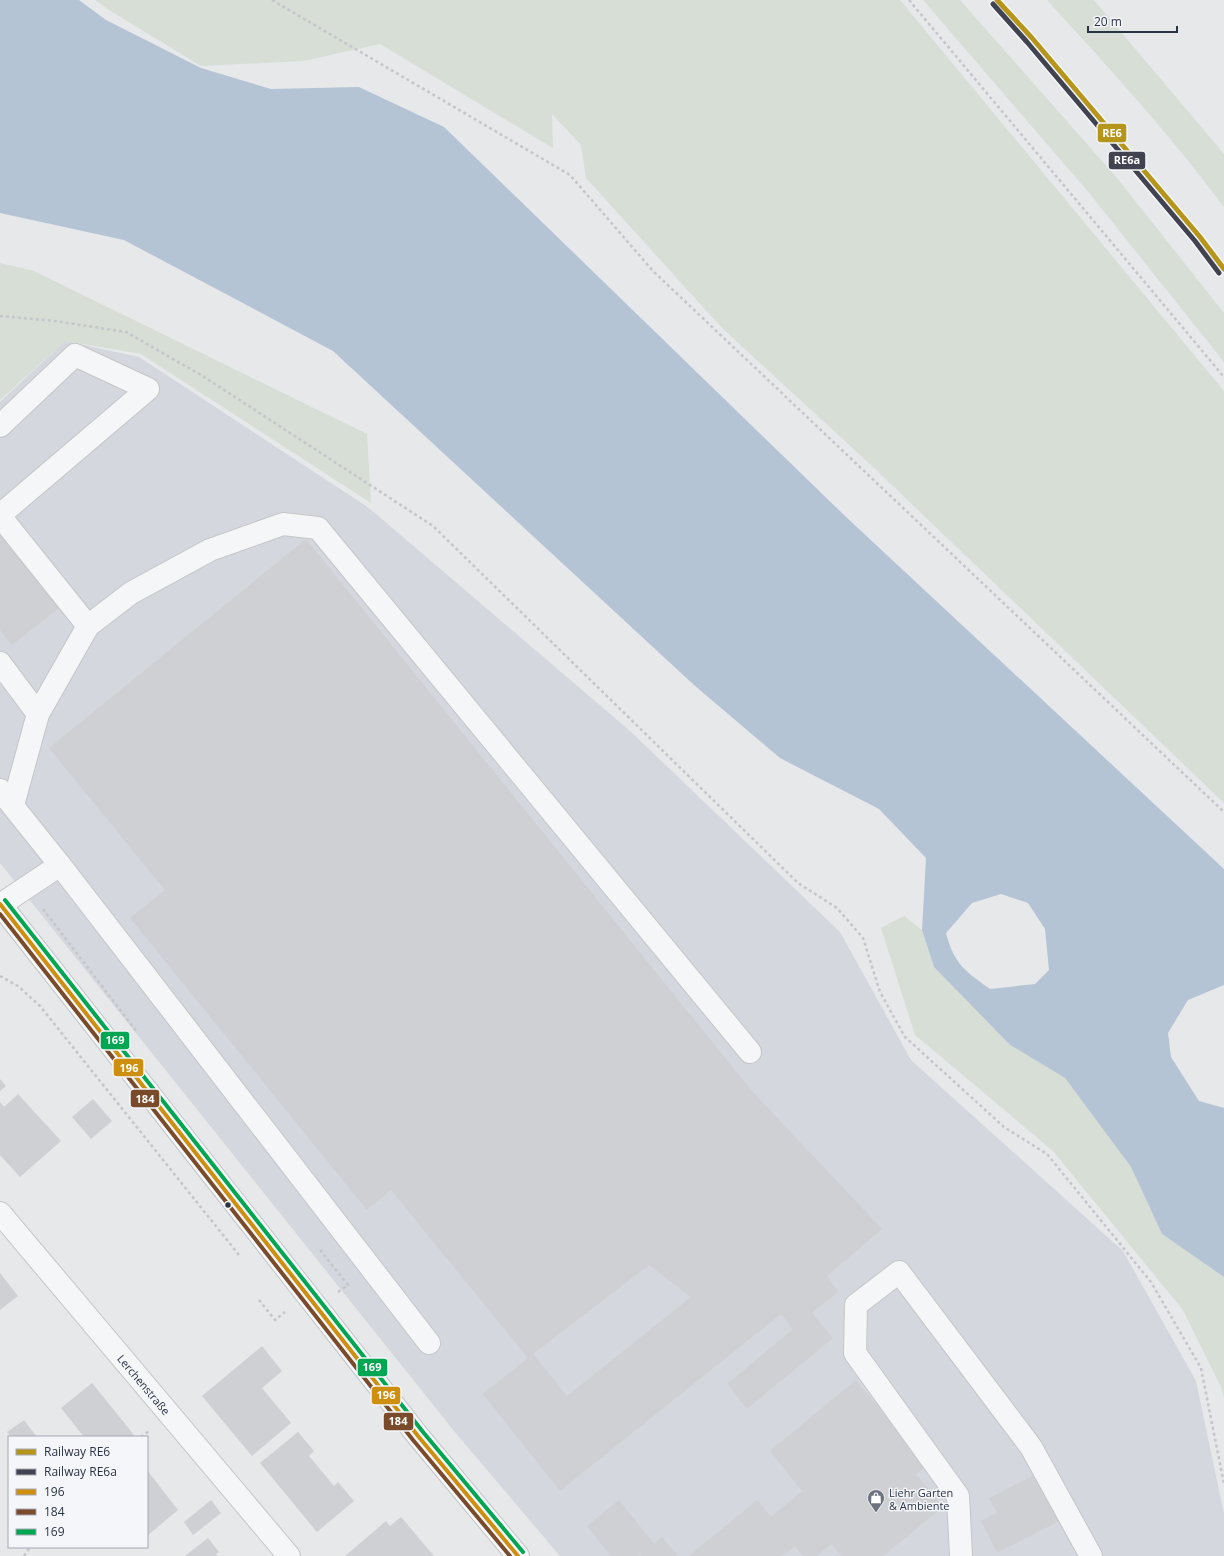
<svg xmlns="http://www.w3.org/2000/svg" width="1224" height="1556" viewBox="0 0 1224 1556" font-family="'Open Sans',sans-serif">
	<style>
		.built { fill: #d4d7dd }
		.green { fill: #d6ded6 }
		.water { fill: #b4c4d5; fill-rule: evenodd }
		.building { fill: #ced0d3; fill-rule: evenodd }
		.lines { fill: none; stroke-linecap: round; stroke-linejoin: round }
		.minor-casing { stroke: #c4c6c8; stroke-width: 24 }
		.major-casing { stroke: #c2c5c8; stroke-width: 24 }
		.path { stroke: #c5c6ca; stroke-width: 2.5; stroke-dasharray: 3 3; stroke-linecap: butt }
		.minor { stroke: #f5f6f7; stroke-width: 22 }
		.major { stroke: #f8f8f8; stroke-width: 22 }
		.bus-1-casing { stroke: #f4f6f9; stroke-width: 7 }
		.bus-2-casing { stroke: #f4f6f9; stroke-width: 7 }
		.bus-3-casing { stroke: #f4f6f9; stroke-width: 7 }
		.bus-1 { stroke: #ce8f0e; stroke-width: 4 }
		.bus-2 { stroke: #7a4b2a; stroke-width: 4 }
		.bus-3 { stroke: #00a651; stroke-width: 4 }
		.rail-1-casing { stroke: #f4f6f9; stroke-width: 8 }
		.rail-2-casing { stroke: #f4f6f9; stroke-width: 8 }
		.rail-1 { stroke: #b5961a; stroke-width: 5 }
		.rail-2 { stroke: #424351; stroke-width: 5 }
		.bus-dot { fill: #2b3445; stroke: #f4f6f9; stroke-width: 1.5 }
		.labels { text-anchor: middle; dominant-baseline: central; stroke-width: 3; stroke-linejoin: round; paint-order: stroke }
		.street-label { font-size: 11px; fill: #2b3445; stroke: #f4f6f9 }
		.poi-label { font-size: 11px; fill: #2b3445; stroke: #f4f6f9; text-anchor: start }
		.line-badge { stroke: #f4f6f9; stroke-width: 1.5 }
		.badge-label { font-size: 11px; text-anchor: middle; font-weight: bold; fill: #fff }
	</style>
	<rect width="100%" height="100%" fill="#e6e8ea"/>
	<polygon class="built" points="65,341 139,357 369,508 629,730 840,932 911,1060 1123,1251 1196,1381 1224,1514 1224,1556 560,1556 454,1431 0,863 0,402"/>
	<g class="green">
		<polygon points="95,0 900,0 1224,391 1224,803 872,466 722,328 586,178 581,145 552,114 553,148 380,44 303,61 201,66 109,10"/>
		<polygon points="923,0 960,0 1117,178 1224,313 1224,362 1090,194"/>
		<path d="M1047 0H1094L1224 154V207C1170 134 1108 67 1047 0Z"/>
		<polygon points="0,263 34,271 367,434 371,503 141,354 65,341 0,400"/>
		<polygon points="904,916 922,930 934,967 1010,1045 1065,1078 1131,1167 1162,1234 1224,1277 1224,1398 1221,1387 1183,1310 1053,1151 915,1035 881,928"/>
	</g>
	<path class="water" d="M0 0H79L106 20 201 68 271 89 359 87 444 127 845 516 1224 869V985L1188 1000 1168 1033 1171 1057 1199 1101 1224 1108V1277L1162 1234 1131 1167 1065 1078 1010 1045 934 967 922 930 926 858 879 809 780 758 694 685 333 351 124 240 0 213ZM1001 894 1028 903 1045 929 1049 970 1035 984 990 989C965 971 954 964 946 933L972 903Z"/>
	<g class="building">
		<polygon points="0,524 64,604 12,645 0,630"/>
		<path d="M306 539 751 1090 882 1229 827 1276 838 1292 812 1313 833 1338 747 1409 727 1384 793 1329 781 1314 560 1491 483 1394 528 1358 391 1190 367 1210 130 918 165 890 49 748ZM649 1265 691 1297 567 1396 533 1354Z"/>
		<polygon points="0,1079 6,1086 0,1091"/>
		<polygon points="18,1094 61,1141 20,1177 0,1155 0,1102 4,1107"/>
		<polygon points="93,1099 112,1121 91,1139 72,1117"/>
		<polygon points="0,1273 18,1296 0,1310"/>
		<polygon points="262,1346 282,1371 262,1388 291,1423 252,1456 202,1396"/>
		<polygon points="856,1380 926,1466 916,1474 943,1507 883,1556 841,1556 831,1544 817,1556 803,1556 795,1546 782,1556 689,1556 757,1500 771,1517 802,1491 770,1451"/>
		<polygon points="92,1383 130,1430 135,1437 84,1437 61,1408"/>
		<polygon points="24,1420 37,1437 11,1437 7,1432"/>
		<polygon points="298,1432 314,1451 309,1456 334,1486 338,1482 354,1501 317,1532 260,1463"/>
		<polygon points="147,1470 178,1510 147,1536"/>
		<polygon points="1036,1474 1059,1521 997,1553 981,1521 997,1513 989,1498"/>
		<polygon points="211,1500 221,1513 193,1535 184,1522"/>
		<polygon points="619,1500 654,1544 662,1537 678,1556 642,1556 641,1555 639,1556 611,1556 587,1526"/>
		<polygon points="401,1517 434,1556 345,1556 386,1521 390,1526"/>
		<polygon points="208,1538 219,1552 216,1554 218,1556 185,1556"/>
	</g>
	<g class="lines">
		<defs>
			<g id="minor">
				<polyline points="0,426 75,355 148,389 0,515"/>
				<polyline points="0,516 88,626"/>
				<polyline points="0,663 38,714"/>
				<polyline points="0,790 60,865 0,905"/>
				<polyline points="13,805 38,714 88,626 131,593 210,550 283,524 318,528 750,1052"/>
				<polyline points="60,865 429,1343"/>
				<path id="s1" d="M0 1213 289 1556"/>
				<polyline points="961,1556 958,1496 855,1353 856,1305 899,1272 1031,1447 1091,1556"/>
			</g>
			<polyline id="major" points="0,904 418,1436 518,1556"/>
		</defs>
		<use href="#minor" class="minor-casing"/>
		<use href="#major" class="major-casing"/>
		<g class="path">
			<polyline points="272,0 570,175 653,271 1224,812"/>
			<polyline points="909,0 1224,377"/>
			<polyline points="0,316 55,321 126,332 201,375 433,526 798,883 837,908 863,938 880,992 905,1037 1004,1127 1047,1154 1151,1282 1201,1368 1224,1484"/>
			<polyline points="43,909 137,1032"/>
			<polyline points="0,976 18,986 40,1006 239,1255"/>
			<polyline points="320,1250 348,1285 338,1292"/>
			<polyline points="259,1300 275,1320 285,1312"/>
			<polyline points="141,1437 149,1431"/>
			<polyline points="24,1556 30,1547"/>
		</g>
		<use href="#minor" class="minor"/>
		<use href="#major" class="major"/>
		<defs>
			<polyline id="bus-1" points="0,904 418,1436 518,1556"/>
			<polyline id="bus-2" points="0,914 413,1440 510,1556"/>
			<polyline id="bus-3" points="5,900 423,1432 523,1552"/>
		</defs>
		<use href="#bus-1" class="bus-1-casing"/>
		<use href="#bus-2" class="bus-2-casing"/>
		<use href="#bus-3" class="bus-3-casing"/>
		<use href="#bus-1" class="bus-1"/>
		<use href="#bus-2" class="bus-2"/>
		<use href="#bus-3" class="bus-3"/>
		<defs>
			<polyline id="rail-1" points="997,0 1032,38 1200,237 1224,269"/>
			<polyline id="rail-2" points="993,4 1027,42 1195,241 1219,273"/>
		</defs>
		<use href="#rail-1" class="rail-1-casing"/>
		<use href="#rail-2" class="rail-2-casing"/>
		<use href="#rail-1" class="rail-1"/>
		<use href="#rail-2" class="rail-2"/>
	</g>
	<defs>
		<symbol id="shop-pin" viewBox="-11 -11 22 30"><path d="M0 17L-7.5 6A9.5 9.5 0 1 1 7.5 6Z" fill="#6c737f" stroke="#f4f6f9"/><path d="M-5-2.5h2.3a2.7 3.5 0 0 1 5.4 0H5L5.5 6h-11ZM-1.5-2.5h3a1.5 2.3 0 0 0-3 0Z" fill="#fff"/></symbol>
	</defs>
	<g fill-rule="evenodd">
		<use href="#shop-pin" x="866" y="1488" width="20" height="27"/>
	</g>
	<circle class="bus-dot" cx="228" cy="1205" r="3.5"/>
	<g class="labels">
		<g class="street-label">
			<text stroke="none"><textPath href="#s1" startOffset="224">Lerchenstraße</textPath></text>
		</g>
		<g class="poi-label">
			<text x="889" y="1492">Liehr Garten<tspan x="889" dy="13">&amp; Ambiente</tspan></text>
		</g>
	</g>
	<g class="line-badge">
		<rect x="1097" y="123" width="30" height="20" rx="4" fill="#b5961a"/>
		<rect x="1108" y="151" width="38" height="19" rx="4" fill="#424351"/>
		<rect x="100" y="1031" width="30" height="19" rx="4" fill="#00a651"/>
		<rect x="113" y="1058" width="31" height="19" rx="4" fill="#ce8f0e"/>
		<rect x="130" y="1089" width="30" height="19" rx="4" fill="#7a4b2a"/>
		<rect x="357" y="1358" width="31" height="19" rx="4" fill="#00a651"/>
		<rect x="371" y="1386" width="30" height="19" rx="4" fill="#ce8f0e"/>
		<rect x="383" y="1412" width="31" height="19" rx="4" fill="#7a4b2a"/>
	</g>
	<g class="badge-label">
		<text x="1112" y="137">RE6</text>
		<text x="1127" y="164">RE6a</text>
		<text x="115" y="1044">169</text>
		<text x="129" y="1072">196</text>
		<text x="145" y="1103">184</text>
		<text x="372" y="1371">169</text>
		<text x="386" y="1399">196</text>
		<text x="398" y="1425">184</text>
	</g>
	<rect x="8" y="1436" width="140" height="112" fill="#f4f6f9" stroke="#a4a8b1"/>
	<rect x="16" y="1449" width="20" height="6" fill="#b5961a" stroke="#a4a8b1"/>
	<text x="44" y="1456" font-size="12" fill="#2b3445">Railway RE6</text>
	<rect x="16" y="1469" width="20" height="6" fill="#424351" stroke="#a4a8b1"/>
	<text x="44" y="1476" font-size="12" fill="#2b3445">Railway RE6a</text>
	<rect x="16" y="1489" width="20" height="6" fill="#ce8f0e" stroke="#a4a8b1"/>
	<text x="44" y="1496" font-size="12" fill="#2b3445">196</text>
	<rect x="16" y="1509" width="20" height="6" fill="#7a4b2a" stroke="#a4a8b1"/>
	<text x="44" y="1516" font-size="12" fill="#2b3445">184</text>
	<rect x="16" y="1529" width="20" height="6" fill="#00a651" stroke="#a4a8b1"/>
	<text x="44" y="1536" font-size="12" fill="#2b3445">169</text>
	<path d="M1088 26v6h89v-6" fill="none" stroke="#2b3445" stroke-width="2"/>
	<text x="1094" y="26" font-size="12" fill="#2b3445" stroke="#f4f6f9" stroke-width="3" paint-order="stroke">20 m</text>
</svg>
